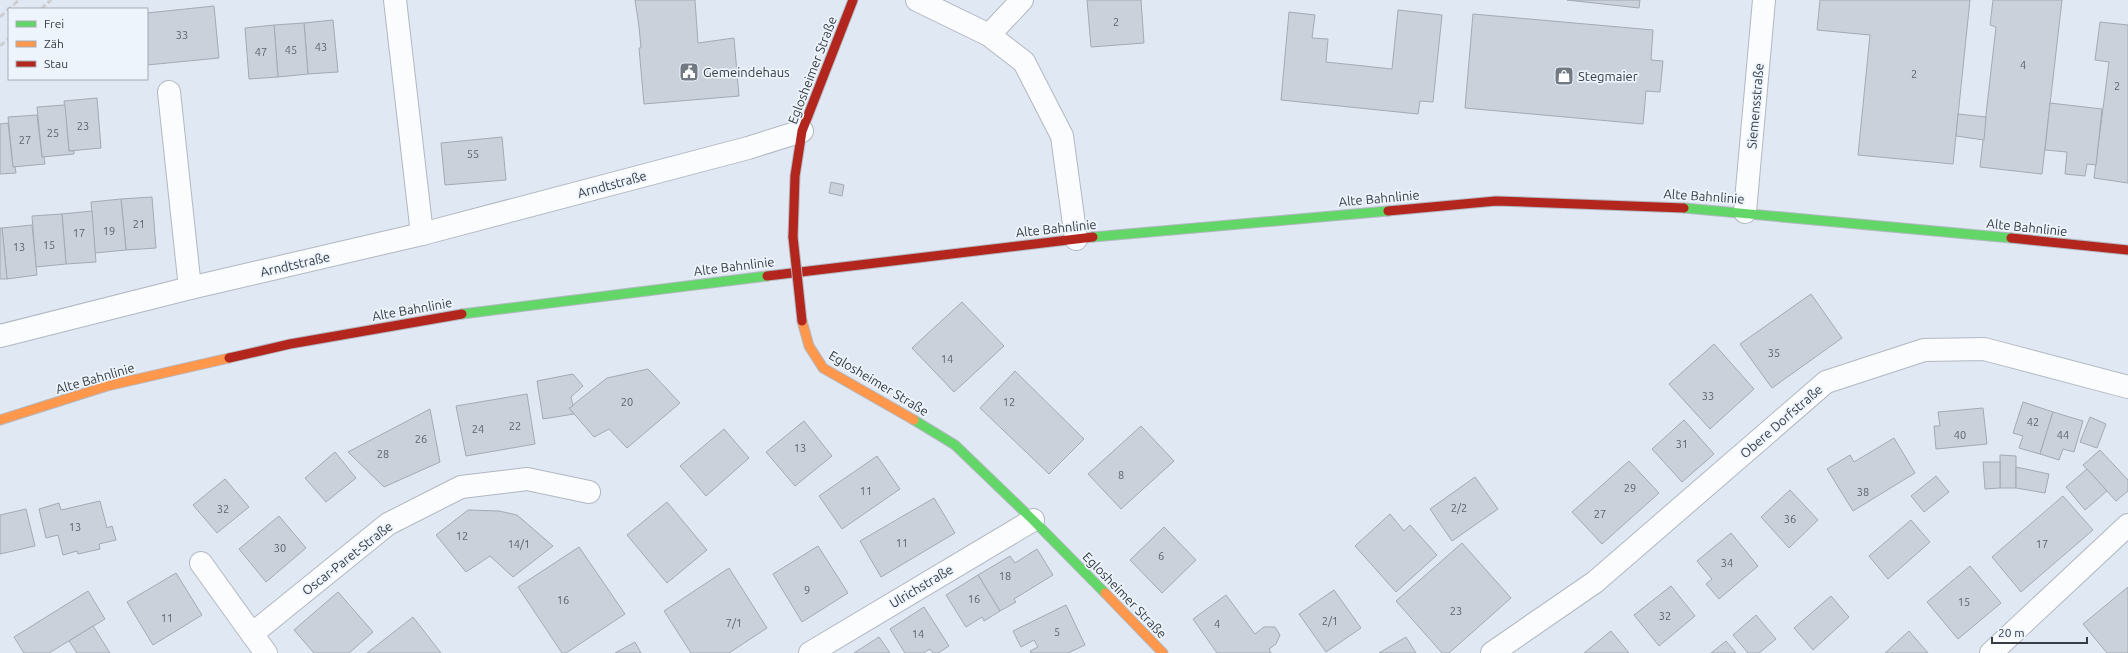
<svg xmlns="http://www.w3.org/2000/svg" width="2128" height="653" viewBox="0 0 2128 653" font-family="Ubuntu,sans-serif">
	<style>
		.building { fill: #cbd1da; stroke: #a4aab3 }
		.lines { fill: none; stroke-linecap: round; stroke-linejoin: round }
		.street-casing { stroke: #b2b8c1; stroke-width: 24 }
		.fast-casing { stroke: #b2b8c1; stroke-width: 11 }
		.slow-casing { stroke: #b2b8c1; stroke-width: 11 }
		.jam-casing { stroke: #b2b8c1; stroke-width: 11 }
		.street { stroke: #fafcfd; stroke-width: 22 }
		.fast { stroke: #63d668; stroke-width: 9 }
		.slow { stroke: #ff974d; stroke-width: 9 }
		.jam { stroke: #b3261e; stroke-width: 9 }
		.rail { stroke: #ccced1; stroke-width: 3; stroke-dasharray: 6 3; stroke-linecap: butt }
		.jam-bridge-casing { stroke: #b2b8c1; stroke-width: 11; stroke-linecap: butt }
		.jam-bridge { stroke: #b3261e; stroke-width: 9 }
		.labels { text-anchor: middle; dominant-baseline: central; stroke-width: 3.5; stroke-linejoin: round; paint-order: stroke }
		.number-label { font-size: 11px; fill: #5c626a }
		.street-label { font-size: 13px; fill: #373d45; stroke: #eef4fc }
		.poi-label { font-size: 13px; fill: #373d45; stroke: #eef4fc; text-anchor: start }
	</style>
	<rect width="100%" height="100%" fill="#e0e8f4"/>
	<g class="building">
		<polygon points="635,0 695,0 698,43 734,38 739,96 644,104 639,48 641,48 639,26"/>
		<polygon points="1087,0 1141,0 1144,43 1091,47"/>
		<polygon points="1567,0 1640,0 1639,8"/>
		<polygon points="1820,0 1970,0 1953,164 1858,155 1870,35 1817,30"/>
		<polygon points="1993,0 2062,0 2042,174 1980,167 1996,27 1990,25"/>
		<polygon points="214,6 219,58 147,65 147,13"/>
		<polygon points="1398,10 1442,15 1433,102 1420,101 1418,114 1281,100 1289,12 1315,15 1312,38 1328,39 1326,62 1392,69"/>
		<polygon points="1473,14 1653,30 1651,60 1663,61 1660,92 1646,91 1643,124 1465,108"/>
		<polygon points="333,20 338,72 308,74 304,23"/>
		<polygon points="2100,22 2128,25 2128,183 2094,178 2109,62 2095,60"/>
		<polygon points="304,23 308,74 278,77 274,25"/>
		<polygon points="274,25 278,77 249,79 245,28"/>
		<polygon points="97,98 101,148 69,151 64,101"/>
		<polygon points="2050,103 2102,109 2096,165 2087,164 2085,176 2065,174 2067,152 2045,150"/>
		<polygon points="65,105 69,151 74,151 74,154 42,157 37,107"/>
		<polygon points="1958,114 1986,117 1984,140 1956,136"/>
		<polygon points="37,115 42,157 44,157 45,164 13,167 8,117"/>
		<polygon points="8,123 13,167 15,167 16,173 0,174 0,124"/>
		<polygon points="502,137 506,180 445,185 441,143"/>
		<polygon points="831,182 844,185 842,196 829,193"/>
		<polygon points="152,197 156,248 126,250 121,199"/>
		<polygon points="121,199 126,250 95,253 91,202"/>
		<polygon points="92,211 96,262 66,264 62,214"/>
		<polygon points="62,214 66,264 36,267 32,216"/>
		<polygon points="32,225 37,275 7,279 2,228"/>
		<polygon points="0,228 2,228 7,279 0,279"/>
		<polygon points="1811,294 1842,338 1772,388 1740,344"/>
		<polygon points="962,302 1004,346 954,392 912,348"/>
		<polygon points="1714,344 1754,389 1710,429 1669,384"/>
		<polygon points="648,369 680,403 627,448 609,429 594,437 569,408 607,378"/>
		<polygon points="1015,371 1084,439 1049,474 980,408"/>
		<polygon points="573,374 583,386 571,397 573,406 569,408 574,414 543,419 537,381"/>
		<polygon points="527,394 535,444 466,456 456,406"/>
		<polygon points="2023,402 2053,412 2040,454 2019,448 2023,436 2013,433"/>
		<polygon points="1983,408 1987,444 1936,449 1934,426 1940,426 1938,412"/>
		<polygon points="430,409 440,462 384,487 348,452"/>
		<polygon points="2053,412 2083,421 2074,452 2063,449 2059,460 2040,454"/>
		<polygon points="2090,417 2106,424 2097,448 2080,442"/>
		<polygon points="1684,420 1714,454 1682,482 1652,449"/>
		<polygon points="804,421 832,456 795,486 766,452"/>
		<polygon points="1141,426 1174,461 1121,509 1088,474"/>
		<polygon points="724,429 749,458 706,496 680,466"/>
		<polygon points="1894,438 1915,473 1853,511 1827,469 1850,455 1854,462"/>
		<polygon points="2100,450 2128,480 2128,491 2116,501 2083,465"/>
		<polygon points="335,452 356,478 326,502 305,478"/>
		<polygon points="2000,455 2016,456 2016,488 2000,488"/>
		<polygon points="877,456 900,489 842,529 819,496"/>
		<polygon points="1629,461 1659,493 1602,544 1572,512"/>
		<polygon points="1983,462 2000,462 2000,488 1985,489"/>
		<polygon points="2016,467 2049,474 2045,493 2016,488"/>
		<polygon points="2087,469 2107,491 2085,510 2066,487"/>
		<polygon points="1936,476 1949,492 1924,512 1911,496"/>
		<polygon points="1475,477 1498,509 1452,541 1430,509"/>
		<polygon points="225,479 249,507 217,533 193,505"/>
		<polygon points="1790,490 1818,520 1789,548 1761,517"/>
		<polygon points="2063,496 2093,530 2021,592 1992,557"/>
		<polygon points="934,498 955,533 881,577 860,541"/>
		<polygon points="100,501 107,528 112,526 116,540 99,544 100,549 78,554 77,551 63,555 58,535 46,538 39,509 59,503 61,510"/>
		<polygon points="667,502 707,550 667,583 627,535"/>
		<polygon points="26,509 35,546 0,554 0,515"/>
		<polygon points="468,510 499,511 517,515 553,546 513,577 490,556 466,572 436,535"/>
		<polygon points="1390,514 1404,531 1410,525 1437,555 1396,592 1355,546"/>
		<polygon points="279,516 306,548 266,582 239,549"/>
		<polygon points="1911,520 1930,542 1888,579 1869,556"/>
		<polygon points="1164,527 1196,560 1162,593 1130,560"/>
		<polygon points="1731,533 1758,566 1719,599 1706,584 1712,579 1697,561"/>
		<polygon points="1462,543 1511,598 1449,653 1442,653 1396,601"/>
		<polygon points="818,546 848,593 802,622 773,574"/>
		<polygon points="579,547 625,614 566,653 562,653 518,587"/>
		<polygon points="1037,549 1053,575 1014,599 1016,602 1000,611 978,575 1010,556 1015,563"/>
		<polygon points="1970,566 2001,603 1958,639 1927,602"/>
		<polygon points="729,568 767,628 729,653 691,653 664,611"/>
		<polygon points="176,573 202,615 153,645 127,602"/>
		<polygon points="978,575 1000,611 984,621 982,617 966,627 946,595"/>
		<polygon points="1671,586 1695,616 1659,646 1634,615"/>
		<polygon points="2128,587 2128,653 2107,653 2083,624"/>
		<polygon points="1334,590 1361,628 1326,652 1299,614"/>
		<polygon points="88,591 105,619 49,653 24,653 14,637"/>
		<polygon points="338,592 373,632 349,653 314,653 294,630"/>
		<polygon points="1226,595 1255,634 1264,627 1275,627 1280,635 1276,644 1269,649 1271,653 1217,653 1193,619"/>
		<polygon points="1831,596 1849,617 1813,650 1794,628"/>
		<polygon points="1066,605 1085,645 1068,653 1031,653 1030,651 1038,647 1034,640 1021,647 1013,631"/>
		<polygon points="924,607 949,646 938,653 933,653 930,649 923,653 905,653 890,629"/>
		<polygon points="1756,615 1776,639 1759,653 1748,653 1733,635"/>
		<polygon points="413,617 441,653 367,653"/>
		<polygon points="93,626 110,653 77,653 69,641"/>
		<polygon points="1611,631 1629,653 1584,653"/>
		<polygon points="1909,631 1928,653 1885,653"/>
		<polygon points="879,637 890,653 854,653"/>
		<polygon points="1406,637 1416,653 1379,653"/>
		<polygon points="1726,641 1736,653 1711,653"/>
		<polygon points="635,642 641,653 615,653"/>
	</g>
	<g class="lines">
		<defs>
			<g id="street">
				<polyline points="395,0 422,234"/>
				<polyline points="917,0 989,35 1024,62 1062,136 1076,239"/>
				<polyline points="989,35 1022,0"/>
				<polyline points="169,92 190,288"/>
				<polyline points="1745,212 1764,0"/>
				<polyline points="0,336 190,288 422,234 748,148 802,131"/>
				<polyline points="201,563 252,634"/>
				<polyline points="266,653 252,634 388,524 461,487 527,479 589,492"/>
				<polyline points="810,653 1033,520"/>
				<polyline points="1492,653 1595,582 1826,382 1924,350 1984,349 2128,387"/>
				<polyline points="1991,653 2128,525"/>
			</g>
			<g id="fast">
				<polyline points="1684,208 2011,238"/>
				<polyline points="1093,237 1388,211"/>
				<polyline points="462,314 767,276"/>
				<polyline points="914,420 955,445 1033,520 1105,593"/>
			</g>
			<g id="slow">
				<polyline points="802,321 809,346 823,368 914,420"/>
				<polyline points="0,420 107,386 229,358"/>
				<polyline points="1105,593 1163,653"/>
			</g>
			<g id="jam">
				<polyline points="1388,211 1496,201 1684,208"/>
				<polyline points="793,237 795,176 802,131 853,0"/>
				<polyline points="2011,238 2128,250"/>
				<polyline points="767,276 1093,237"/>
				<polyline points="229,358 290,344 462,314"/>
			</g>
		</defs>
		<use href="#street" class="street-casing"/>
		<use href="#fast" class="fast-casing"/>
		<use href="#slow" class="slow-casing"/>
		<use href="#jam" class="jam-casing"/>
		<use href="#street" class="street"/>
		<use href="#fast" class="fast"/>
		<use href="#slow" class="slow"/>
		<use href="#jam" class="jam"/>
		<g class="rail">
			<polyline points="41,9 51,0"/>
			<polyline points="0,17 19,0"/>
			<polyline points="0,46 9,38"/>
		</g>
		<defs>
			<polyline id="jam-bridge" points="793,237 802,321"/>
		</defs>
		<use href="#jam-bridge" class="jam-bridge-casing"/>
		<use href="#jam-bridge" class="jam-bridge"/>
	</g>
	<defs>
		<symbol id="civic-square" viewBox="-11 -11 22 22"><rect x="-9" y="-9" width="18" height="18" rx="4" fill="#727982" stroke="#eef4fc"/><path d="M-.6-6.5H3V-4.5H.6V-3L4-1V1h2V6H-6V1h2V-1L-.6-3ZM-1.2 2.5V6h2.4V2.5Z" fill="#fff"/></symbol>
		<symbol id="shop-square" viewBox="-11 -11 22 22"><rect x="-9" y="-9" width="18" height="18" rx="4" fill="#727982" stroke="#eef4fc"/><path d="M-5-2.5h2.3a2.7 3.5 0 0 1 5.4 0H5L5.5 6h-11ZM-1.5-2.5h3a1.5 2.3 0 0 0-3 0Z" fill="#fff"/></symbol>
	</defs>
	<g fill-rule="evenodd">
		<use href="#civic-square" x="678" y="61" width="22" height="22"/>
		<use href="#shop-square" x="1553" y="65" width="22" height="22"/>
	</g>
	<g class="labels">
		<g class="number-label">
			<text x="1116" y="22">2</text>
			<text x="182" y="35">33</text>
			<text x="321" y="47">43</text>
			<text x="291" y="50">45</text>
			<text x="261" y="52">47</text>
			<text x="2023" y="65">4</text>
			<text x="1914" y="74">2</text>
			<text x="2117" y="86">2</text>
			<text x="83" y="126">23</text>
			<text x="53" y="133">25</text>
			<text x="25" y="140">27</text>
			<text x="473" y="154">55</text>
			<text x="139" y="224">21</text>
			<text x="109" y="231">19</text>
			<text x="79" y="233">17</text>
			<text x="49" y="245">15</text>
			<text x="19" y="247">13</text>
			<text x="1774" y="353">35</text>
			<text x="947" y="359">14</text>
			<text x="1708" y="396">33</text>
			<text x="627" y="402">20</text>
			<text x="1009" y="402">12</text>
			<text x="2033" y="422">42</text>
			<text x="515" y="426">22</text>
			<text x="478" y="429">24</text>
			<text x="1960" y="435">40</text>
			<text x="2063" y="435">44</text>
			<text x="421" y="439">26</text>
			<text x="1682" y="444">31</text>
			<text x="800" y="448">13</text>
			<text x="383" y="454">28</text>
			<text x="1121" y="475">8</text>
			<text x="1630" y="488">29</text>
			<text x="866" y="491">11</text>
			<text x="1863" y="492">38</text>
			<text x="1459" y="508">2/2</text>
			<text x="223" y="509">32</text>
			<text x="1600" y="514">27</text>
			<text x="1790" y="519">36</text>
			<text x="75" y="527">13</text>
			<text x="462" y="536">12</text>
			<text x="902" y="543">11</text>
			<text x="519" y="544">14/1</text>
			<text x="2042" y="544">17</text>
			<text x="280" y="548">30</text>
			<text x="1161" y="556">6</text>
			<text x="1727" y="563">34</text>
			<text x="1005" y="576">18</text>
			<text x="807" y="590">9</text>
			<text x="974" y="599">16</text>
			<text x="563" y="600">16</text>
			<text x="1964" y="602">15</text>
			<text x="1456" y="611">23</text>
			<text x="1665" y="616">32</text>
			<text x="167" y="618">11</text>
			<text x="1330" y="621">2/1</text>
			<text x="734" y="623">7/1</text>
			<text x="1217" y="624">4</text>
			<text x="1057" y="632">5</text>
			<text x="918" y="634">14</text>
		</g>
		<g class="street-label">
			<text transform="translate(812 70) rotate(-69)">Eglosheimer Straße</text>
			<text transform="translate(1755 106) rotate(-85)">Siemensstraße</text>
			<text transform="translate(612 184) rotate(-15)">Arndtstraße</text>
			<text transform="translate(1704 196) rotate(4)">Alte Bahnlinie</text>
			<text transform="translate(1379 198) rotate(-5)">Alte Bahnlinie</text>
			<text transform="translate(2027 227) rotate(6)">Alte Bahnlinie</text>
			<text transform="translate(1056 228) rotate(-6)">Alte Bahnlinie</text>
			<text transform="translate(295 264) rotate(-13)">Arndtstraße</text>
			<text transform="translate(734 266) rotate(-7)">Alte Bahnlinie</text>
			<text transform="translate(412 309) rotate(-10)">Alte Bahnlinie</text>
			<text transform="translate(95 378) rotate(-16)">Alte Bahnlinie</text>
			<text transform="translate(879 383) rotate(31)">Eglosheimer Straße</text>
			<text transform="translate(1781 421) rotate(-41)">Obere Dorfstraße</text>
			<text transform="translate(347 558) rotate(-38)">Oscar-Paret-Straße</text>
			<text transform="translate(921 586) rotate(-31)">Ulrichstraße</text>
			<text transform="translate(1125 595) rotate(46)">Eglosheimer Straße</text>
		</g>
		<g class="poi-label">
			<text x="703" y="72">Gemeindehaus</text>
			<text x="1578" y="76">Stegmaier</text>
		</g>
	</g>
	<rect x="8" y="8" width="140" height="72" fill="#eef4fc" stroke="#a5abb3"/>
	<rect x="16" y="21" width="20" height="6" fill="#63d668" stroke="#a5abb3"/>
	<text x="44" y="28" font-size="12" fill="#373d45">Frei</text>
	<rect x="16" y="41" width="20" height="6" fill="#ff974d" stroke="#a5abb3"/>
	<text x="44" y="48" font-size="12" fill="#373d45">Zäh</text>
	<rect x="16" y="61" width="20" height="6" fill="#b3261e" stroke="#a5abb3"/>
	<text x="44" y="68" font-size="12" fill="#373d45">Stau</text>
	<path d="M1992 637v6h95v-6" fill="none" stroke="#373d45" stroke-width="2"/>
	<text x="1998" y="637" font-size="12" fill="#373d45" stroke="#eef4fc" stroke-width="3" paint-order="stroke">20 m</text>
</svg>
